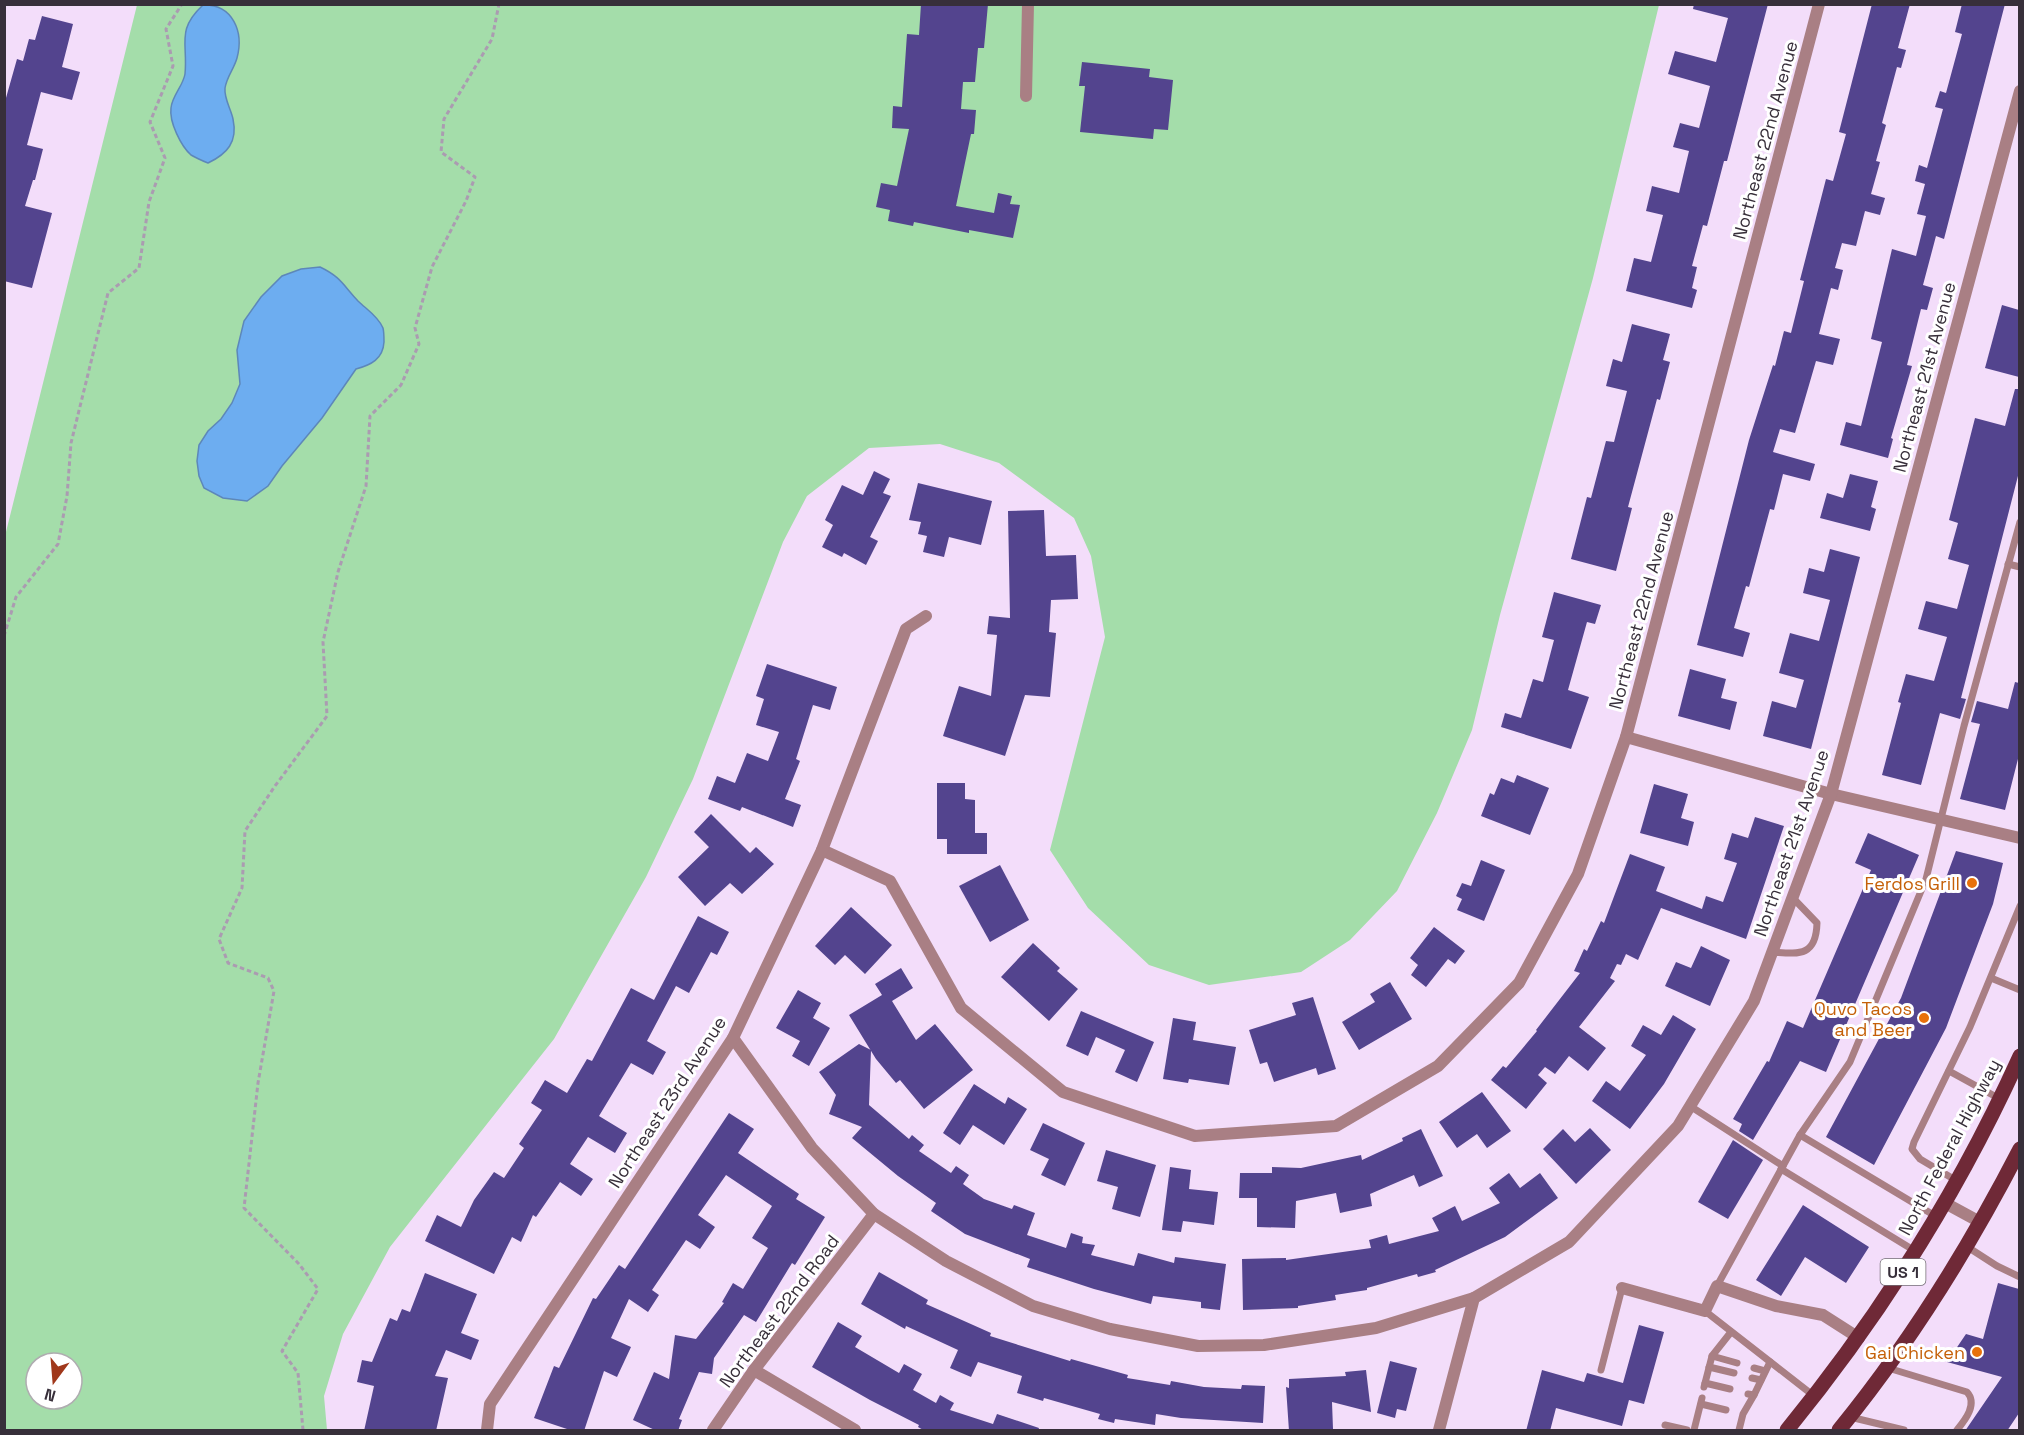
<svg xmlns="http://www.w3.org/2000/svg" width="2024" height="1435" viewBox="0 0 2024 1435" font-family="'Space Grotesk',sans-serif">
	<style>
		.green { fill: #a4ddaa; fill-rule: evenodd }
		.water { fill: #6dadf0; stroke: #5d87b9; stroke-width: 1.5 }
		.building { fill: #53448e }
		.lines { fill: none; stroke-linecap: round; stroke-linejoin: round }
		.path { stroke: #ab9bb1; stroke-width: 3; stroke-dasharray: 4.5 3; stroke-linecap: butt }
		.service { stroke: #a97f84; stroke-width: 7 }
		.minor { stroke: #a97f84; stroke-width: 12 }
		.primary { stroke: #6f2937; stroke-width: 15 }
		.food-dot { fill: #e8710a; stroke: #fff; stroke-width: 2 }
		.labels { text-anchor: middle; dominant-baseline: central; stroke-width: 6; stroke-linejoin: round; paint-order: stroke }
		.shield { fill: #fff; stroke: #736d75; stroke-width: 1.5 }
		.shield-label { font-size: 16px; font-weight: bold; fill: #372f3a }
		.street-label { font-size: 18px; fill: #372f3a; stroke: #fff }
		.food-label { font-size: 18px; fill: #c56008; stroke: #fff; text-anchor: end }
	</style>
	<rect width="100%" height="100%" fill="#f3ddfa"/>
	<path class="green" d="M137 5H1659L1593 278 1500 615 1472 730 1437 813 1397 891 1350 940 1301 972 1209 985 1149 965 1088 908 1050 850 1105 637 1091 556 1074 518 999 463 940 444 869 448 807 496 783 542 693 779 646 877 554 1039 390 1247 343 1334 324 1396 327 1430H5V536ZM36 1363H72V1399H36Z"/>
	<g class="water">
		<path d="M203 5C233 4 244 32 237 58 234 69 227 76 225 88 224 99 231 109 233 119 238 142 227 154 208 163 203 161 196 158 191 155 181 146 169 122 171 108 172 96 183 86 185 74 188 43 176 30 203 5Z"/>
		<path d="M320 267C341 277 343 285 358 301 366 309 378 316 383 328 384 332 384 338 384 342 383 359 371 365 356 369L322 418 282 466 268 486 247 501 223 498 204 488 199 476 197 461 199 445 208 431 221 419 232 403 240 384 237 350 244 321 261 297 282 276 301 269Z"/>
	</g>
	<g class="building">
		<polygon points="921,4 988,4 984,48 978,48 975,82 963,82 961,109 976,110 974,134 971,134 956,206 994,213 998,193 1012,196 1010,204 1020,205 1013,238 969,230 969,233 914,222 913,226 888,221 890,210 876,207 881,183 897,186 909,129 892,128 893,106 902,107 907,34 919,35"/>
		<polygon points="1694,4 1768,4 1727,161 1724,161 1707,226 1703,225 1692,266 1697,267 1692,288 1697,290 1692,308 1626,291 1634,258 1651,262 1663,215 1646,211 1652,186 1679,193 1689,151 1673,147 1680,123 1699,128 1710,86 1668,74 1675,51 1716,62 1728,18 1693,9"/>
		<polygon points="1872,4 1910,4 1898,48 1906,50 1901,68 1897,67 1882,123 1886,125 1876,161 1880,162 1871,194 1885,198 1880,215 1865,211 1856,246 1842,243 1835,268 1843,270 1838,290 1831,288 1819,334 1840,339 1833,365 1816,361 1795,433 1780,429 1773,452 1815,464 1810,481 1783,474 1774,510 1770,509 1749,587 1746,586 1734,628 1750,633 1743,657 1697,645 1749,440 1773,365 1775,366 1784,331 1791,333 1804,281 1800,280 1826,179 1833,181 1846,134 1839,132"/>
		<polygon points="1962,4 2005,4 1944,239 1936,236 1923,285 1933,288 1927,310 1921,309 1907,365 1912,366 1891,438 1893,439 1888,458 1840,445 1846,422 1861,426 1882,342 1871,339 1892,249 1916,256 1926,216 1917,214 1925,184 1915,181 1919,165 1927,168 1943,109 1935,107 1940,91 1946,93 1962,34 1955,32"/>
		<polygon points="42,16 73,24 62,67 80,72 72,100 41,92 27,145 43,149 35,180 33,180 25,206 52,213 32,288 4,281 4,105 17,59 23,61 29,39 35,40"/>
		<polygon points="1082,62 1150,69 1149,77 1173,80 1168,130 1154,129 1153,139 1080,132 1085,86 1079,86"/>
		<polygon points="2002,305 2019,310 2019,377 1985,368"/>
		<polygon points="1632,324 1670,334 1663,360 1670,362 1660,400 1657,399 1628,507 1632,508 1616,571 1571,559 1587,497 1591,498 1606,441 1614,442 1627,391 1606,386 1613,359 1622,362"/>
		<polygon points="2015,389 2019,389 2019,472 1961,698 1966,699 1960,719 1940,713 1921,785 1882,775 1901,703 1898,702 1906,674 1934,681 1947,637 1918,629 1926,601 1957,609 1969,565 1948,559 1958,523 1949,520 1975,418 2005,426"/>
		<polygon points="874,471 890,479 883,493 891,496 870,537 878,541 866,565 844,553 842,557 822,547 833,525 825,520 842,485 863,495"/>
		<polygon points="1850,474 1878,481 1871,507 1876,509 1870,531 1820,518 1827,493 1843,498"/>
		<polygon points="918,483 992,501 981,545 949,537 944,557 923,552 927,536 918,534 921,522 909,520"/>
		<polygon points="1044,510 1046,556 1076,555 1078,599 1051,600 1049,632 1056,633 1050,697 1025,695 1005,756 943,736 959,686 991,696 997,635 987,634 989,616 1010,618 1008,511"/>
		<polygon points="1830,549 1860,557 1811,749 1763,736 1772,701 1796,708 1804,680 1779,673 1790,633 1819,641 1830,600 1803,593 1809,568 1824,572"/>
		<polygon points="1554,592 1601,605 1595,624 1587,622 1568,690 1589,697 1571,749 1501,727 1505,713 1521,718 1533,679 1543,682 1554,640 1542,637"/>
		<polygon points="767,664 837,687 830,710 813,705 796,759 800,761 785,799 801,805 793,827 742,807 740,811 708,799 717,776 735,783 747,753 768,761 779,732 756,725 764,699 756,696"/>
		<polygon points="1690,669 1726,679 1721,698 1737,702 1730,730 1678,716"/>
		<polygon points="2015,682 2019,683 2019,755 2005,810 1960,799 1980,724 1971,722 1977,701 2008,709"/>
		<polygon points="1517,775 1549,788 1530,835 1481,816 1490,793 1494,795 1501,778 1514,783"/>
		<polygon points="937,783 965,783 965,799 975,800 975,833 987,833 987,854 947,854 947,839 937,839"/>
		<polygon points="1654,784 1688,794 1681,818 1694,822 1688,846 1640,833"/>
		<polygon points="711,814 750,853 756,847 774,864 742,894 730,883 705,906 678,877 709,847 694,832"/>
		<polygon points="1755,817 1784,826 1746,939 1661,908 1638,960 1626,954 1621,965 1617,964 1610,978 1615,981 1579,1027 1606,1048 1588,1071 1569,1056 1555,1074 1545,1067 1538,1075 1547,1083 1526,1109 1491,1080 1503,1066 1506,1068 1537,1031 1536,1030 1580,973 1574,971 1584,949 1587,951 1601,921 1604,923 1630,854 1665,867 1656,891 1702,909 1706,896 1723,902 1737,863 1724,859 1732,833 1748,838"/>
		<polygon points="1868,833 1919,855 1826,1072 1800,1061 1753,1140 1739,1131 1742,1124 1733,1119 1767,1061 1769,1062 1787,1021 1803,1028 1871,870 1855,863"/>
		<polygon points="1956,851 2003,863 1993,904 1946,1028 1874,1165 1826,1137 1901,998"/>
		<polygon points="1481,860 1505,870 1484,921 1457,910 1462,899 1456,896 1462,883 1471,886"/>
		<polygon points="1000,865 1029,920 990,942 959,886"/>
		<polygon points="851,907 892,945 865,974 845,955 835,965 815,946"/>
		<polygon points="698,916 729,932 717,955 711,952 689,993 676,986 647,1041 666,1052 653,1075 631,1063 599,1116 627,1133 615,1153 588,1137 570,1164 593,1179 581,1196 560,1182 536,1217 533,1215 521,1242 512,1237 494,1274 425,1241 437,1215 461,1227 474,1200 494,1172 504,1178 524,1148 519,1144 542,1110 531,1103 545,1080 567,1093 587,1059 592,1061 631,988 654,1000"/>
		<polygon points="1434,927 1465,951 1455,964 1448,959 1426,987 1411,975 1418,965 1410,958"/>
		<polygon points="1033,943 1060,968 1057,971 1078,989 1049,1021 1001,977"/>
		<polygon points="1701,946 1730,960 1710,1006 1665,986 1676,962 1691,968"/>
		<polygon points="901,968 913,988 892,1001 916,1040 935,1024 973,1070 924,1109 900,1080 896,1083 876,1059 849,1015 882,995 875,984"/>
		<polygon points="1390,982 1412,1019 1359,1050 1342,1022 1375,1002 1370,994"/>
		<polygon points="798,990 821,1003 813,1018 830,1028 809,1066 792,1056 800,1041 776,1028"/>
		<polygon points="1313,997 1336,1069 1318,1075 1316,1068 1274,1082 1267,1062 1260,1064 1249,1030 1296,1015 1292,1003"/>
		<polygon points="1081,1011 1154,1042 1137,1082 1115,1072 1125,1050 1096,1037 1088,1056 1066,1046"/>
		<polygon points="1673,1015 1696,1029 1664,1084 1630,1129 1592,1101 1606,1081 1620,1091 1646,1055 1631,1046 1643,1025 1661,1035"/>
		<polygon points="1173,1018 1196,1022 1193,1040 1236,1047 1229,1085 1189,1079 1188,1083 1163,1079"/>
		<polygon points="859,1044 871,1050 869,1105 909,1139 912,1135 924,1145 919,1151 951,1173 956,1166 969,1175 963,1184 984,1199 1012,1209 1014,1205 1035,1213 1027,1235 1066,1248 1071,1233 1083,1237 1082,1243 1095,1245 1091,1255 1134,1266 1138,1253 1174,1263 1175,1257 1226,1264 1220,1310 1201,1308 1201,1302 1153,1296 1151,1304 1094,1289 1027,1267 1030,1259 965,1234 931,1211 936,1203 898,1176 852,1138 862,1127 829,1114 836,1095 819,1072"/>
		<polygon points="974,1084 1005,1104 1008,1097 1027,1109 1004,1145 973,1125 960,1145 943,1133"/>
		<polygon points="1482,1092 1511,1131 1487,1148 1477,1134 1457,1148 1439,1122"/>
		<polygon points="729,1113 754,1129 738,1153 799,1194 796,1199 825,1217 795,1265 792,1263 756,1322 744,1315 714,1358 712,1374 699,1372 679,1419 682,1420 678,1431 657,1431 633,1420 654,1372 669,1379 675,1335 696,1339 724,1303 722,1302 733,1283 743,1289 768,1248 752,1238 772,1206 726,1175 698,1215 715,1227 700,1249 686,1240 652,1290 659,1295 648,1312 629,1299 611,1338 631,1347 617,1377 604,1371 584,1431 573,1431 534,1418 554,1366 559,1368 593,1298 596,1299 619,1265 625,1269"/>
		<polygon points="1043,1123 1085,1143 1065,1186 1041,1175 1049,1159 1030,1150"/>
		<polygon points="1590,1128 1611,1150 1576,1184 1543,1149 1563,1129 1575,1142"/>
		<polygon points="1421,1129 1443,1176 1419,1187 1414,1175 1370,1194 1372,1206 1340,1213 1336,1193 1296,1201 1295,1228 1257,1227 1257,1198 1239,1198 1240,1173 1272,1173 1272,1167 1301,1168 1361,1155 1362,1160 1403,1141 1402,1138"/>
		<polygon points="1733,1140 1763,1160 1728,1219 1698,1202"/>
		<polygon points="1106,1150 1156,1165 1140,1217 1112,1209 1118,1187 1097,1181"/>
		<polygon points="1170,1167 1191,1170 1189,1189 1218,1192 1214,1225 1183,1221 1181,1232 1162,1230"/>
		<polygon points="1509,1173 1520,1188 1540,1173 1558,1198 1505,1237 1435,1270 1436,1272 1418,1277 1417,1274 1367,1288 1367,1290 1335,1295 1336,1300 1298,1306 1298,1308 1243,1310 1242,1259 1286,1258 1286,1260 1371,1248 1369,1240 1387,1235 1389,1244 1439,1231 1432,1218 1455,1206 1462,1221 1500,1203 1489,1188"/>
		<polygon points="1803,1205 1869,1247 1846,1283 1805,1257 1781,1296 1756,1280"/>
		<polygon points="879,1272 928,1300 926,1304 991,1333 990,1336 1070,1361 1071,1359 1128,1375 1127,1378 1170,1385 1171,1381 1204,1387 1241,1389 1242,1385 1265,1386 1263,1423 1181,1418 1156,1414 1155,1425 1115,1419 1114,1423 1098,1419 1100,1414 1044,1398 1043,1401 1017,1393 1022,1376 978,1362 971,1377 950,1368 958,1350 906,1326 905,1329 861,1304"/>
		<polygon points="425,1273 477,1294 461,1333 479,1340 471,1360 446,1350 435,1376 448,1378 436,1431 364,1431 374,1386 357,1382 362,1360 372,1362 390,1318 397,1321 402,1309 410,1312"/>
		<polygon points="1998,1283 2019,1289 2019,1413 2007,1431 1965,1431 2002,1377 1947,1362 1966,1334 1983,1339"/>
		<polygon points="838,1322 862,1336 855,1347 899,1373 904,1364 922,1374 913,1390 936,1403 940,1395 954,1403 950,1410 993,1424 997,1414 1039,1428 1038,1431 925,1431 918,1427 919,1425 870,1400 812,1367"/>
		<polygon points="1639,1325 1664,1332 1644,1404 1629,1400 1622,1426 1556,1408 1550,1431 1526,1431 1542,1370 1584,1382 1587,1373 1623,1383"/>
		<polygon points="1390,1361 1417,1368 1406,1411 1397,1409 1395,1418 1377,1413"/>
		<polygon points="1366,1370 1371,1412 1332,1402 1333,1429 1289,1431 1286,1387 1289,1388 1289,1379 1346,1376 1345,1372"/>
	</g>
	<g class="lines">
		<g class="path">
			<polyline points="4,636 16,597 58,544 67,496 71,443 108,293 139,268 149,202 165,158 150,122 173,66 166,29 182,4"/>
			<polyline points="303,1430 298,1373 282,1351 318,1289 299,1264 244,1208 258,1083 274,991 268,978 228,963 219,939 242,888 245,831 275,786 327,716 323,642 338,572 366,486 370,416 401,385 419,344 415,328 432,267 466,201 475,177 441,152 444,119 492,39 499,4"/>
		</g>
		<g class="service">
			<polyline points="2008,564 2020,567"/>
			<path d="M1772 952C1799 954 1816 957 1817 923L1792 897"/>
			<polyline points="1991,978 2020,990"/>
			<polyline points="1949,1071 2000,1099"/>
			<polyline points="1690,1106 1783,1166"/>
			<polyline points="1800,1135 1937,1217"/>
			<polyline points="1781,1169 1915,1251"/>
			<polyline points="1957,1181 1920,1159 1912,1149 1914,1142 1970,1027 2020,906"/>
			<polyline points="1966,1246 1997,1266 2020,1277"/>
			<polyline points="1717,1286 1800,1135 1850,1062 1926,879 1964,726 2020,522"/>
			<polyline points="1705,1311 1814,1396"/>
			<polyline points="1712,1356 1737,1363"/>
			<polyline points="1709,1367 1734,1373"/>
			<polyline points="1754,1368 1765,1371"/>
			<path d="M1888 1368 1967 1392C1978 1404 1965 1420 1957 1430"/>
			<polyline points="1601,1370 1622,1288"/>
			<polyline points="1752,1378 1761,1380"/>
			<polyline points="1705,1383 1730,1389"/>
			<polyline points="1704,1387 1712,1356 1731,1332"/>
			<polyline points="1748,1394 1754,1395 1770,1362"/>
			<polyline points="1701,1404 1726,1410"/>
			<polyline points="1850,1417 1904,1430"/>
			<polyline points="1665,1425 1687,1430"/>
			<polyline points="1694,1430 1702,1398"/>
			<polyline points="1739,1430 1743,1414 1754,1395"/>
		</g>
		<g class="minor">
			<polyline points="1026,96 1028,4"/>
			<polyline points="1626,737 1831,794 2020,838"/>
			<polyline points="822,850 890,881 961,1008 1063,1092 1195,1136 1336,1126 1438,1066 1519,983 1578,874 1626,737 1819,4"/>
			<polyline points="733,1038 812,1148 874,1214 946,1261 1033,1306 1110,1329 1198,1346 1264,1345 1376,1328 1474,1298"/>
			<polyline points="1945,1203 1980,1222"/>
			<polyline points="1622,1288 1705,1311 1717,1286 1776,1306 1823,1315 1859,1338"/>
			<polyline points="754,1370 855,1430"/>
			<polyline points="487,1430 490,1404 733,1038 822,850 906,629 926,616"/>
			<polyline points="713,1430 754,1370 874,1214"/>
			<polyline points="1439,1430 1474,1298 1569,1242 1678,1126 1754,1001 1831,794 2020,91"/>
		</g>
		<g class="primary">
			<path d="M1787 1430C1880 1316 1959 1191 2020 1056"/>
			<path d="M1839 1430C1909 1344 1969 1248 2020 1149"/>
		</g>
	</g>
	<g class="food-dot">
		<circle cx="1972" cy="883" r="6"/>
		<circle cx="1924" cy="1018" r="6"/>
		<circle cx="1977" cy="1352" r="6"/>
	</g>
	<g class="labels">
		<rect class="shield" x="1880.5" y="1259" width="45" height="26" rx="4.5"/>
		<g class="shield-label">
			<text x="1903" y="1272">US 1</text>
		</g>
		<g class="street-label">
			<text transform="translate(1765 140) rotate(-75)">Northeast 22nd Avenue</text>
			<text transform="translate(1924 377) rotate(-75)">Northeast 21st Avenue</text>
			<text transform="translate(1641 610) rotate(-75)">Northeast 22nd Avenue</text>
			<text transform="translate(1791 843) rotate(-71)">Northeast 21st Avenue</text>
			<text transform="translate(667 1102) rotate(-57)">Northeast 23rd Avenue</text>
			<text transform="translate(1949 1147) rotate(-62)">North Federal Highway</text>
			<text transform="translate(779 1311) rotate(-53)">Northeast 22nd Road</text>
		</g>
		<g class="food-label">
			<text x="1960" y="883">Ferdos Grill</text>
			<text x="1912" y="1008">Quvo Tacos<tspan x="1912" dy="21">and Beer</tspan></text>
			<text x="1965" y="1352">Gai Chicken</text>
		</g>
	</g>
	<rect width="2024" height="1435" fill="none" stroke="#372f3a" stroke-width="12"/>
	<g transform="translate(54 1381) rotate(196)"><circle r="28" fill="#ffffff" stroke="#afacb0" stroke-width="1.5"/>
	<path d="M0-4.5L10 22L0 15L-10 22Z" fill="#a0381b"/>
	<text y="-9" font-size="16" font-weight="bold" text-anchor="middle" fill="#372f3a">N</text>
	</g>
</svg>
